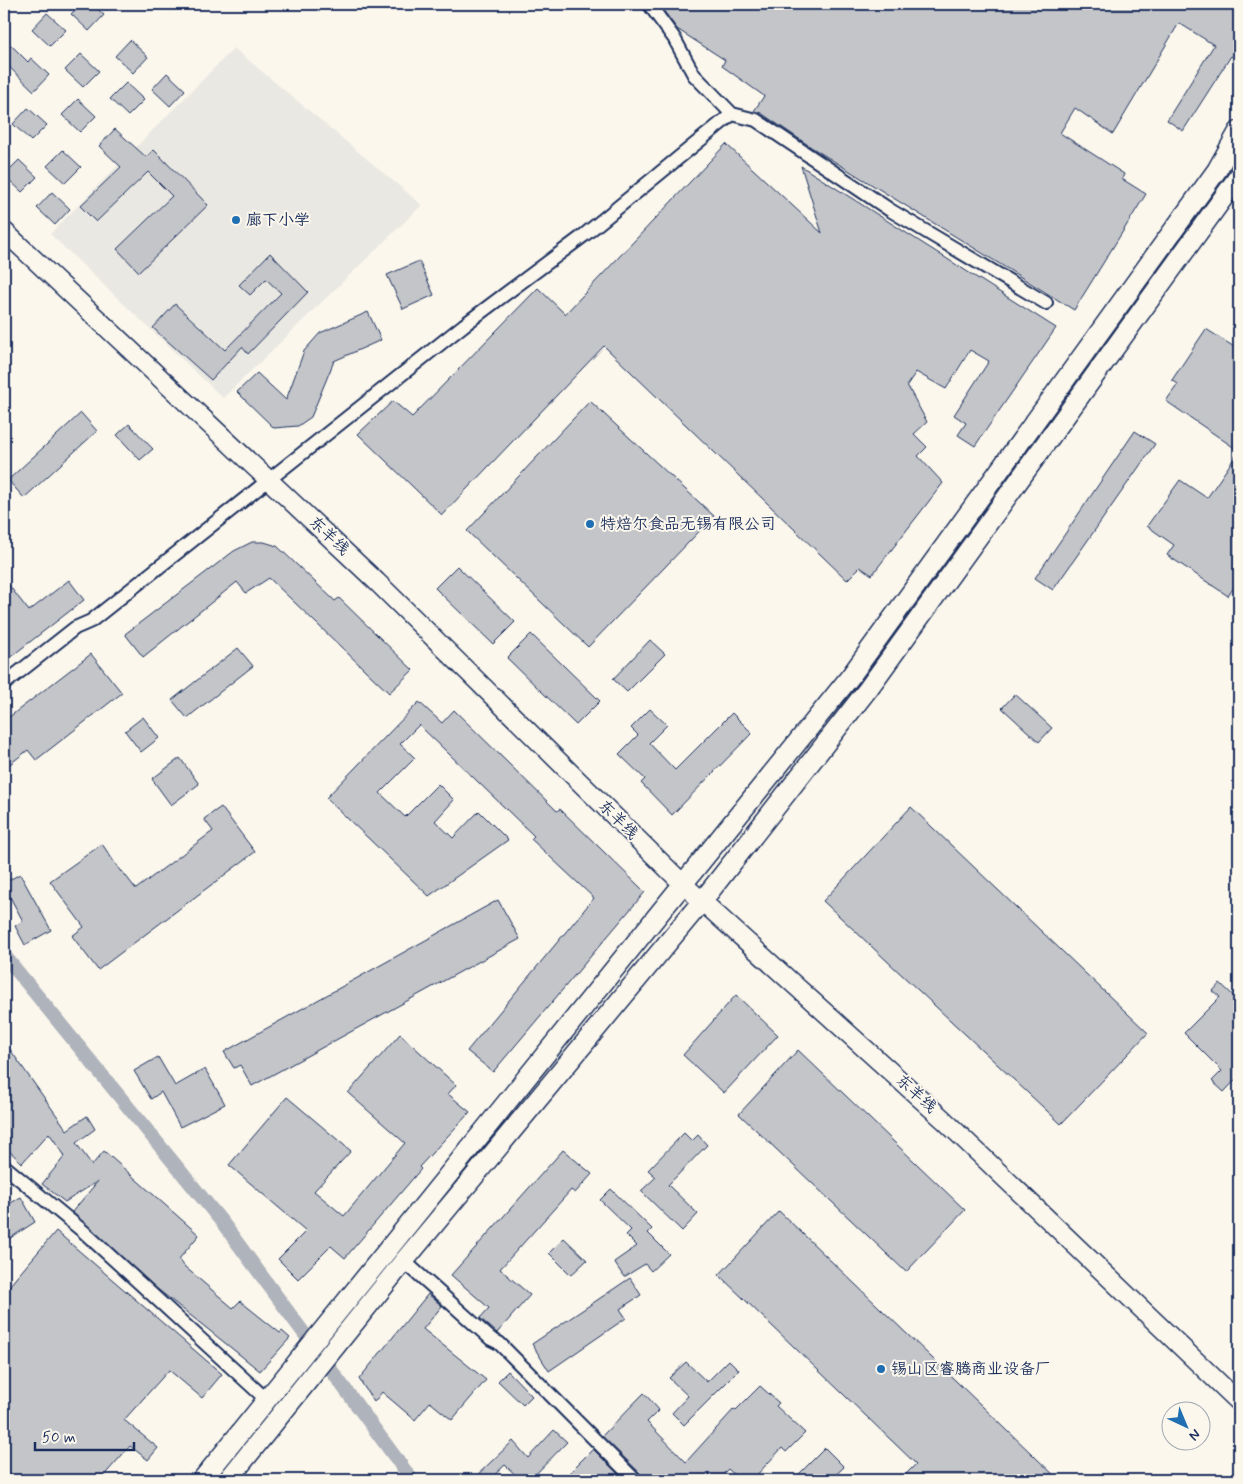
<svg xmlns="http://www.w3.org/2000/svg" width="1243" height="1484" viewBox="0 0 1243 1484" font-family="Mynerve,'LXGW WenKai TC',sans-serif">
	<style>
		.built { fill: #eae8e2 }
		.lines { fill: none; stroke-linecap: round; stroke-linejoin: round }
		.canal { stroke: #afb3bb; stroke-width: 14 }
		.building { fill: #c3c5c9; stroke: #1b2f5e }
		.minor-casing { stroke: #1b2f5e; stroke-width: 16 }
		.secondary-casing { stroke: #1b2f5e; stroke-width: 21 }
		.primary-casing { stroke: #1b2f5e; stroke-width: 22 }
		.minor { stroke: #fbf7ec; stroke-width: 12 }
		.secondary { stroke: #fbf7ec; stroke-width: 18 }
		.primary { stroke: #fbf7ec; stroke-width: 19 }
		.poi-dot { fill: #1f6fb2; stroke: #fbf7ec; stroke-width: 2 }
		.labels { text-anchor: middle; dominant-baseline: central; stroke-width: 4; stroke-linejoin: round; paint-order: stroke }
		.poi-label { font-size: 16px; fill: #1b2f5e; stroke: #fbf7ec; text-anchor: start }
		.street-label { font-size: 16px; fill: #1b2f5e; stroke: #fbf7ec }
	</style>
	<rect width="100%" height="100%" fill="#fbf7ec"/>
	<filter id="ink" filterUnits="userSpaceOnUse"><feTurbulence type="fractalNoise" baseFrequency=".02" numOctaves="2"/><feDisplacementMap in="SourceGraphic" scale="10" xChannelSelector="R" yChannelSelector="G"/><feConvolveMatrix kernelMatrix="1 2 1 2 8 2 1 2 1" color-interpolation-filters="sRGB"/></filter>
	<g filter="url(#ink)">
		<polygon class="built" points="234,48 422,205 223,398 50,234"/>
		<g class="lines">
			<polyline class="canal" points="4,955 222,1222 412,1480"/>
		</g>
		<g class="building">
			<polygon points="81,4 92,4 104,15 89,31 71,14"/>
			<polygon points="667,4 1239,4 1239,62 1231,56 1183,131 1167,120 1214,45 1179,23 1113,134 1075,108 1060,133 1124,174 1122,179 1146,194 1074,310 811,147 761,113 754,111 764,96 722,66 725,60 677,29 663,10"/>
			<polygon points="47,13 66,30 50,46 32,29"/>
			<polygon points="4,38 28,62 31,58 49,75 34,91 4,62"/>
			<polygon points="130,40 148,57 133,73 115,56"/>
			<polygon points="81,54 99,71 83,87 65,70"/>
			<polygon points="167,73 185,90 170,106 152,89"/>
			<polygon points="126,83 144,100 128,116 110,99"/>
			<polygon points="78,99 96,116 80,132 62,115"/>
			<polygon points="28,108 47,125 31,141 13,124"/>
			<polygon points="115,129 146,157 154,150 208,205 139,272 117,249 172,196 148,172 96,222 80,206 121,167 99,146"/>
			<polygon points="726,144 822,233 801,166 1056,328 975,446 958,435 966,423 954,415 989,361 970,350 946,389 916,372 907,385 927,422 914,434 927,447 918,456 943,483 872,575 860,567 847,580 604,346 442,515 358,434 393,401 412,417 538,288 565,314"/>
			<polygon points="63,150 81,167 65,183 47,166"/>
			<polygon points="19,160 37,177 22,192 4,175"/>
			<polygon points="52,192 70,209 55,225 37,208"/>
			<polygon points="270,253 308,292 248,354 242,347 211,380 153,328 175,304 225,350 281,293 266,279 250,295 239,285"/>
			<polygon points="419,261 434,295 403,309 387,275"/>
			<polygon points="368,312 381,340 334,361 311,417 298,426 274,428 237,392 257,373 286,400 304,351 320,333"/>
			<polygon points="1206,329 1239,350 1239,451 1166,401 1178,384 1172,380"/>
			<polygon points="590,401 714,516 588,647 467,531"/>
			<polygon points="81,413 97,431 24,498 8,480"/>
			<polygon points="129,424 153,449 140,460 117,435"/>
			<polygon points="1135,431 1155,444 1053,590 1035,578"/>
			<polygon points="1239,451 1239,580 1228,596 1167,555 1174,545 1147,526 1180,480 1207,498"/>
			<polygon points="252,542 264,542 277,546 335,601 339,598 413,670 389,693 269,578 246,593 237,582 143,657 125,634 234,551"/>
			<polygon points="457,566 515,622 493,644 435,588"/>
			<polygon points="4,579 29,611 69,580 84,600 4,662"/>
			<polygon points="531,634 600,701 576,725 507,658"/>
			<polygon points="650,640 665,654 627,692 613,679"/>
			<polygon points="238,648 253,666 187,718 172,700"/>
			<polygon points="91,654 122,693 36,760 28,750 10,764 4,756 4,721"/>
			<polygon points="1015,694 1052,728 1039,742 1002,708"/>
			<polygon points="419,702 442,723 454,710 557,811 560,809 645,892 493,1072 467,1051 594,898 531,839 534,836 419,725 400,744 415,758 380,793 405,817 438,784 454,800 435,821 453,838 479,811 508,840 429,896 326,798"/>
			<polygon points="650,709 667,725 649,743 675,770 732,713 752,733 672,815 641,783 645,779 619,754 638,735 631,728"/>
			<polygon points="143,717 159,738 141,752 125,731"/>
			<polygon points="180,758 199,784 171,805 152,779"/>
			<polygon points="221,807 255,852 98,970 72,936 84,927 50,881 102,844 121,872 122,871 136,889 213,831 204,819"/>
			<polygon points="911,807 1148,1033 1061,1124 823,901"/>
			<polygon points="20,874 51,930 25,945 15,926 23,921 4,886 4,883"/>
			<polygon points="498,900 520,939 252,1086 240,1065 234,1068 224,1052"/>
			<polygon points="1220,983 1239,1001 1239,1076 1224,1092 1212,1081 1222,1071 1184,1033 1220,997 1213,991"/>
			<polygon points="736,995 778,1035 724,1093 683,1055"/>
			<polygon points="400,1034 456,1085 448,1094 470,1112 419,1167 421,1169 345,1258 331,1246 298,1279 278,1259 306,1231 229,1165 287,1097 351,1151 314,1191 344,1216 405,1143 348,1093"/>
			<polygon points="4,1041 67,1130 87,1116 95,1129 76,1143 92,1165 104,1151 199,1235 179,1259 185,1267 233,1308 240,1301 280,1333 282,1331 290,1338 260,1371 155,1287 72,1212 98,1181 65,1202 42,1184 65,1156 49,1133 22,1163 4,1146"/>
			<polygon points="798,1050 965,1210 906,1272 739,1114"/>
			<polygon points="158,1057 175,1086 205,1069 225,1104 180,1127 161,1092 151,1099 134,1071"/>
			<polygon points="684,1133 692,1141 698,1135 707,1145 668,1185 698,1214 682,1231 641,1191 656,1177 648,1170"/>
			<polygon points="563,1150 592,1174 575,1193 571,1190 500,1269 530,1295 497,1333 480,1318 489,1308 451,1275"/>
			<polygon points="611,1189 652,1229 648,1233 669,1254 651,1271 645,1264 624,1277 614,1262 637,1246 626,1235 631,1230 600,1200"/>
			<polygon points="21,1197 35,1222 4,1242 4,1207"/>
			<polygon points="779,1211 1059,1480 900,1480 916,1464 719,1275"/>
			<polygon points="56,1231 222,1374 202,1398 169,1370 124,1420 158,1448 148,1460 130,1446 100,1480 17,1480 4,1469 4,1292"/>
			<polygon points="564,1238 587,1260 571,1275 549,1253"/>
			<polygon points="630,1278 641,1295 620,1309 626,1318 549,1371 532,1344"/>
			<polygon points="428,1294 442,1306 423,1329 486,1380 452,1420 430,1402 415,1420 382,1392 374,1402 359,1379"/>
			<polygon points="729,1360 739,1370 684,1425 672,1413 688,1396 669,1378 686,1362 707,1382"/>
			<polygon points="508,1371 532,1396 523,1405 498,1381"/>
			<polygon points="760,1386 779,1403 776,1406 805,1433 786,1452 782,1448 752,1480 740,1480 728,1469 717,1480 643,1480 641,1474 602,1436 644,1393 659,1410 647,1422 686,1462 734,1409 736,1410"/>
			<polygon points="554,1430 567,1442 530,1480 521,1480 505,1465 489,1480 472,1480 513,1441 528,1458"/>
			<polygon points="825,1448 844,1467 830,1480 793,1480"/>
			<polygon points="593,1449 624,1480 562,1480"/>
		</g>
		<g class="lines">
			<defs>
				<g id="minor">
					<polyline points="649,4 674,38 694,75 732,114 756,120 890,210 1046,303"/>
					<polyline points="4,684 75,628 91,621 464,325 583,236 732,114"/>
					<polyline points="4,1166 84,1232 268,1401"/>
					<polyline points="404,1261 491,1339 499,1343 635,1480"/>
				</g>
				<polyline id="secondary" points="4,231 377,582 684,885 944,1120 1239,1402"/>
				<g id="primary">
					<polyline points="202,1480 850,677 1217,170 1239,131"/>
					<polyline points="228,1480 404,1261 703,900 868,689 1239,176"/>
				</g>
			</defs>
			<use href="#minor" class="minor-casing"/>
			<use href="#secondary" class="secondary-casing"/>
			<use href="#primary" class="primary-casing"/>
			<use href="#minor" class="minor"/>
			<use href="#secondary" class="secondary"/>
			<use href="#primary" class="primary"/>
		</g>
	</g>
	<g class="poi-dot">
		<circle cx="236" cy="220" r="5"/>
		<circle cx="590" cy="524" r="5"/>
		<circle cx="881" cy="1369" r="5"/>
	</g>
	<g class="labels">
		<g class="poi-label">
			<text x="246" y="220">廊下小学</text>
			<text x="600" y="524">特焙尔食品无锡有限公司</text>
			<text x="891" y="1369">锡山区睿腾商业设备厂</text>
		</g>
		<g class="street-label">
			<text transform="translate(329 536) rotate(43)">东羊线</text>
			<text transform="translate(618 820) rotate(45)">东羊线</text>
			<text transform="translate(916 1094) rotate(42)">东羊线</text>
		</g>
	</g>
	<rect width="1243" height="1484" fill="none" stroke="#fbf7ec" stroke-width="20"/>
	<rect x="10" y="10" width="1223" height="1464" fill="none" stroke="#1b2f5e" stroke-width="2" filter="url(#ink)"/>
	<g transform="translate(1186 1426) rotate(136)"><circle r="24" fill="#fbf7ec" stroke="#a1a7b3"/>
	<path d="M0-4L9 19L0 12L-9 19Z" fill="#1f6fb2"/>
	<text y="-8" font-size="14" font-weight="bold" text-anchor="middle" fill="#1b2f5e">N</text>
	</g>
	<path d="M35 1442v8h99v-8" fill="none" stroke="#1b2f5e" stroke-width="2.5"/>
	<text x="42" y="1442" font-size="15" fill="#1b2f5e" stroke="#fbf7ec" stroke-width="4" paint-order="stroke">50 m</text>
</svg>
